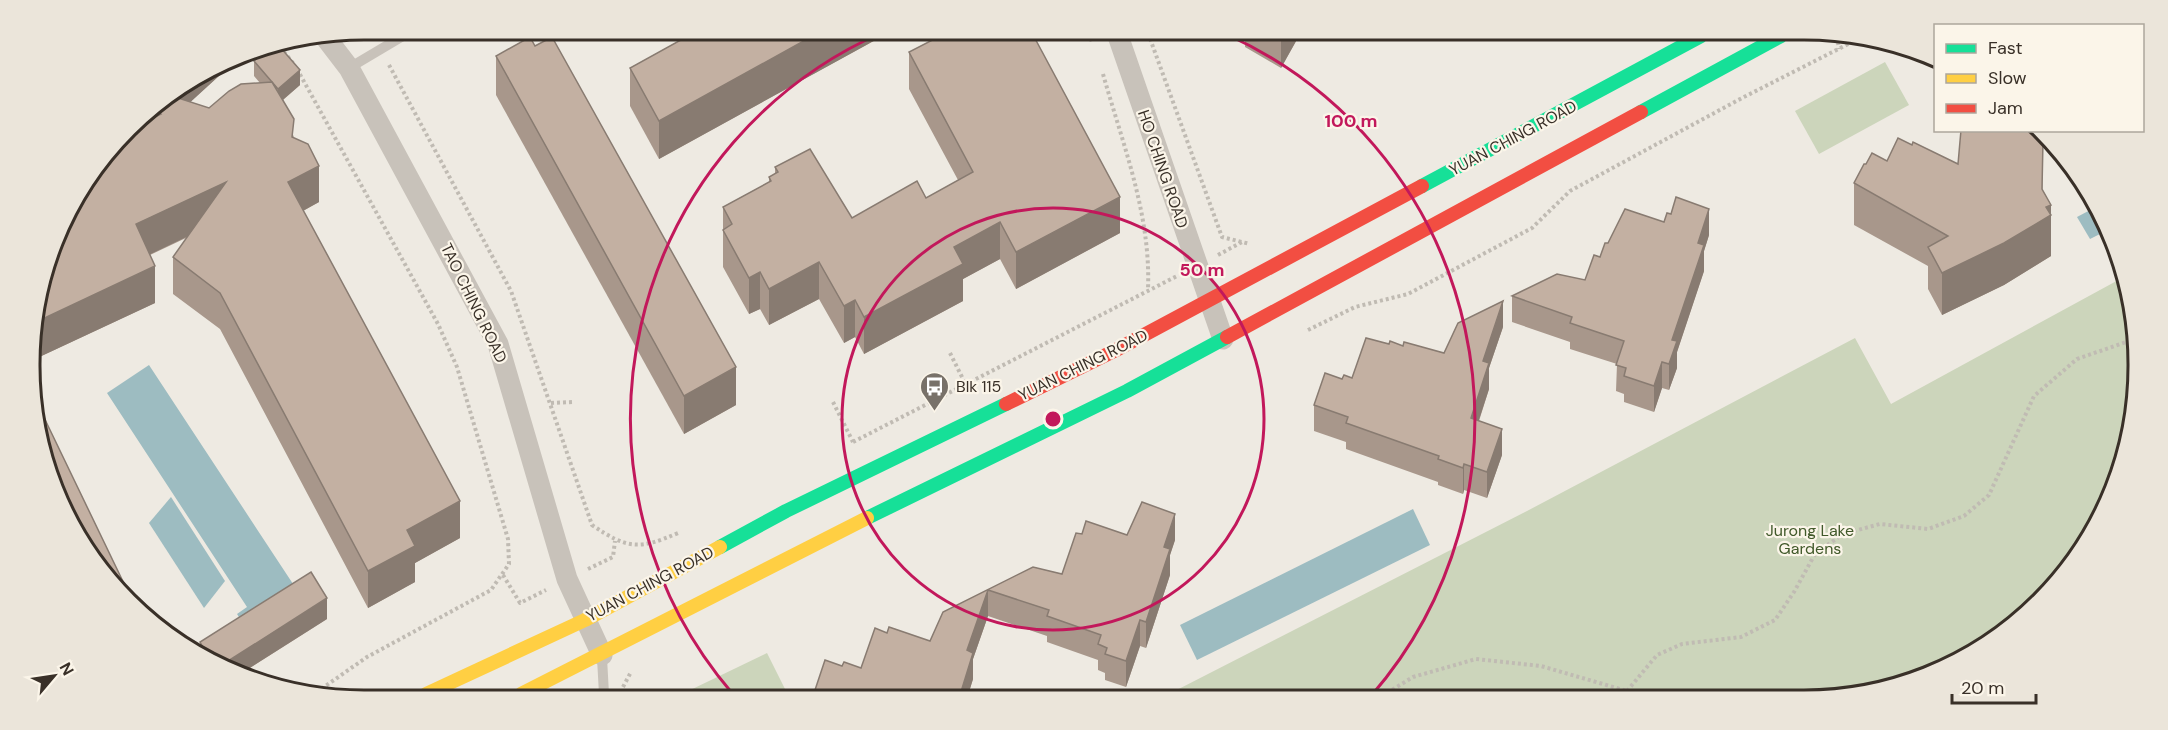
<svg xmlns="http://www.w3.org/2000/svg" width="2168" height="730" viewBox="0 0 2168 730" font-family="'DM Sans',sans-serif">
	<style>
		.green { fill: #ccd5bb }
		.water { fill: #9dbcc1 }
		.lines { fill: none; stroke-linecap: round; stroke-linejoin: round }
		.path { stroke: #c0bbb3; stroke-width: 4; stroke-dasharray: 3 3; stroke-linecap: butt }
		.lane { stroke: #c8c2ba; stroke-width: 10 }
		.street { stroke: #c8c2ba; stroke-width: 21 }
		.fast { stroke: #16e098; stroke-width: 14 }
		.slow { stroke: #ffcf43; stroke-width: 14 }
		.jam { stroke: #f24e42; stroke-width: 14 }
		.wall { fill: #a8978b }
		.shaded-wall { fill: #887b71 }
		.building { fill: #c3b0a2; stroke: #887b71; stroke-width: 1.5 }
		.ring { fill: none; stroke: #c2185b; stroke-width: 3 }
		.labels { text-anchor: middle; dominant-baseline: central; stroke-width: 4.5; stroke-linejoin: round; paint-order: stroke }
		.street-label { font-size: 16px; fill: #393028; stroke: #fbf5e9 }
		.poi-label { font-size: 16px; fill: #393028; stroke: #fbf5e9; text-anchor: start }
		.park-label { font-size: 16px; fill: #41592a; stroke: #fbf5e9 }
		.rim { fill: none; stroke: #393028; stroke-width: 3 }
		.centre { fill: #c2185b; stroke: #fbf5e9; stroke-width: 3 }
		.ring-label { font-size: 18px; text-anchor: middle; font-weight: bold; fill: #c2185b; stroke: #fbf5e9; stroke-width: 4.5; stroke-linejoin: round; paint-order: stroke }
	</style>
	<rect width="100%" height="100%" fill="#eeeae2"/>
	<g class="green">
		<polygon points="1885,62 1909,105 1819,154 1795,111"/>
		<polygon points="2122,278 2132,300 2131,431 2093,532 2024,617 1951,666 1847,697 1165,696 1527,511 1855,338 1891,404"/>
		<polygon points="767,653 787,693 785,695 682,694"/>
	</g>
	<g class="water">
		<polygon points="2094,208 2104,232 2090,239 2077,217"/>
		<polygon points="149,365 297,590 244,625 237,614 247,607 107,393"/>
		<polygon points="171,497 225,581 204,608 149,523"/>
		<polygon points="1413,509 1430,545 1197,660 1180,625"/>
	</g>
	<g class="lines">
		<g class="path">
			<polyline points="1088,33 1092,42"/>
			<polyline points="1148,33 1222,237 1250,244"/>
			<polyline points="1837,36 1839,49"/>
			<polyline points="280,47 293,63"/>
			<path d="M389 65 511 291 592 525C627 549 639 550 678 533"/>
			<polyline points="297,69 438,324 457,367 508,539 509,564 491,590 367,657 314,694"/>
			<path d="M1103 74C1123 145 1151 215 1148 289"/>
			<polyline points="1218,255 1242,242"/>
			<polyline points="1308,330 1355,307 1408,294 1532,228 1570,191 1742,98 1864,36"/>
			<polyline points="950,353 966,385"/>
			<polyline points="833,402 853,442"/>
			<polyline points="551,403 574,402"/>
			<polyline points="853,442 1177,276"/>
			<polyline points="588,569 613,557 615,541"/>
			<polyline points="503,575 520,603 546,590"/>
			<polyline points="623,687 631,672"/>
			<polyline points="1627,691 1657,655 1682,644 1741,637 1775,620 1794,592 1815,554 1843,534 1880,524 1928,529 1964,516 1989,495 2034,396 2077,359 2132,340"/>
			<polyline points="1382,696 1413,677 1476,659 1541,666 1627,691 1755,697"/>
		</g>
		<g class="lane">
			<polyline points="349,68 413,30"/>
			<polyline points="602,658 604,694"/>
		</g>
		<g class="street">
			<polyline points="1117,33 1223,339"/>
			<polyline points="326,38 349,68 498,344 567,579 602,655"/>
		</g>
		<g class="fast">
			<polyline points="1641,112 1781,36"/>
			<polyline points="1422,186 1701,36"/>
			<polyline points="867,518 1127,391 1227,337"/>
			<polyline points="720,547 786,511 1006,404"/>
		</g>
		<g class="slow">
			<polyline points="426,694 585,620 720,547"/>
			<polyline points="521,694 867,518"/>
		</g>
		<g class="jam">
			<polyline points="1227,337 1641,112"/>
			<polyline points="1006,404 1116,350 1422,186"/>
		</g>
	</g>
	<g class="wall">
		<polygon points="697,31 890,32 659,159 630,106 630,68"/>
		<polygon points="1241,34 1300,34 1281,68 1245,47 1245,36"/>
		<polygon points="909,52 1120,233 1016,289 1000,259 963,279 963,301 864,354 855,337 844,343 819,299 769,325 760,309 749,314 723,267 723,207 769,182 769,177 775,174 775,167 852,218 926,198 958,180 909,89"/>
		<polygon points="243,54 190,102 209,108 260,83 254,76 254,61 300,85 283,100 294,138 319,202 303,211 460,538 415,563 415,582 368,608 220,329 173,294 173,257 188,237 150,255 155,303 35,359 33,322 138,125 136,124 144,113 237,55"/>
		<polygon points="496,56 736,405 684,434 496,95"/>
		<polygon points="1912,145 1958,164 2043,191 2051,205 2051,256 2004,285 1942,315 1928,289 1928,266 1854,225 1854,183 1866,164 1887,161"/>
		<polygon points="1664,222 1709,235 1704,251 1704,271 1677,352 1677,368 1669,390 1662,388 1654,412 1624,402 1624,394 1616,391 1617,364 1570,349 1570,342 1512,322 1512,296 1585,280 1608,243"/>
		<polygon points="1503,327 1489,368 1489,389 1479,421 1502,455 1487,498 1464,490 1463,494 1438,485 1438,482 1346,449 1346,442 1314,431 1314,405 1342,379 1352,378 1389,344 1444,353"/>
		<polygon points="1082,534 1127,535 1175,540 1170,555 1170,575 1146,648 1140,646 1126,687 1105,680 1105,673 1098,670 1098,660 1047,642 1047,636 988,616 973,659 973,679 968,695 814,695 814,693 842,666 861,668 887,633 930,641 943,612 1033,567 1062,574"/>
		<polygon points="327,619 245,671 200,652 200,642"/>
	</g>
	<g class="shaded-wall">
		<polygon points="820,32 890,32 659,159 659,121"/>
		<polygon points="1281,34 1300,34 1281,68"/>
		<polygon points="243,54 161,129 161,103 237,55"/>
		<polygon points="300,70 300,85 278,104 278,89"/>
		<polygon points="2043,141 2042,220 2046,207 2051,205 2051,256 2004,285 1942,315 1942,273 2042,189"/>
		<polygon points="319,166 319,202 288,219 288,182"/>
		<polygon points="226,182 226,218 136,261 136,224"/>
		<polygon points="1120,197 1120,233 1016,289 1016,252"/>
		<polygon points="1709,209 1709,235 1704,251 1704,271 1677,352 1677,368 1669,390 1669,364 1672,340 1698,243"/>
		<polygon points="1000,222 1000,259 963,279 963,301 864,354 864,317 954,247"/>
		<polygon points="819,262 819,299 769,325 769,289"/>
		<polygon points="155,266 155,303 35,359 34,323"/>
		<polygon points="760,272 760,309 749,314 749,278"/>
		<polygon points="855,300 855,337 844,343 844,306"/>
		<polygon points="1503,301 1503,327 1489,368 1489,389 1471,444 1471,418 1483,361"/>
		<polygon points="1662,362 1662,388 1654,412 1654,386"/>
		<polygon points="736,367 736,405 684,434 684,396"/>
		<polygon points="1502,429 1502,455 1487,498 1487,472"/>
		<polygon points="1464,464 1464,490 1463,494 1463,468"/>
		<polygon points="460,501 460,538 415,563 415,582 368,608 368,571 407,530"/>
		<polygon points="1175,514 1175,540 1170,555 1170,575 1146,648 1146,622 1164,547"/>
		<polygon points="988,590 988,616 973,659 973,679 968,695 960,695 967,650"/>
		<polygon points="327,598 327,619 245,671 225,663"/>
		<polygon points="1140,620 1140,646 1126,687 1126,661"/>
	</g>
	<g class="building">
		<polygon points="697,31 820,32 659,121 630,68"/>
		<polygon points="946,33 1032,33 1120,197 1016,252 1000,222 954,247 963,264 864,317 855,300 844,306 819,262 769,289 760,272 749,278 723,230 732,224 723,207 771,181 769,177 778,172 775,167 810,149 852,218 917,181 926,198 973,172 909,52"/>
		<polygon points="530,37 535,46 552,37 736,367 684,396 496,56"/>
		<polygon points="280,47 300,70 278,89 254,61 267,49"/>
		<polygon points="272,82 294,119 292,137 308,144 319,166 288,182 460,501 407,530 415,546 368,571 220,293 173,257 226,182 136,224 155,266 34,323 33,322 65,217 133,128 161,114 154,107 172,96 209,108 229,91 241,84"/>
		<polygon points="1961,130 2033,130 2043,141 2042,189 2051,205 2046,207 2051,215 2004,243 1942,273 1928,247 1948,236 1854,183 1864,164 1866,164 1872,153 1887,161 1898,138 1912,145 1913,142 1958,164"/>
		<polygon points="1676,197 1709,209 1698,243 1704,245 1672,340 1677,341 1669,364 1662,362 1654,386 1624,376 1626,368 1616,365 1624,341 1570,323 1572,317 1512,296 1557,274 1585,280 1594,255 1600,257 1605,243 1608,243 1625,209 1664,222 1667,213 1671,214"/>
		<polygon points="1503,301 1483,361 1489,363 1471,418 1502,429 1487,472 1464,464 1463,468 1438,459 1439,456 1346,423 1348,417 1314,405 1325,373 1342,379 1344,375 1352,378 1366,338 1389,344 1390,341 1403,346 1404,342 1444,353 1458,323"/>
		<polygon points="38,405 129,594 87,551 41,451"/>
		<polygon points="1142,502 1175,514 1164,547 1170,549 1146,622 1140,620 1126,661 1105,654 1107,648 1098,644 1101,635 1047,616 1049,610 988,590 967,650 973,653 960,695 817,695 814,693 825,660 842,666 844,662 861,668 875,628 887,633 889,627 930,641 943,612 1033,567 1062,574 1076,533 1082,534 1086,521 1127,535"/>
		<polygon points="311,572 327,598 225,663 208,656 200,642"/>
	</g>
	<g class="ring">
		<circle cx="1053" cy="419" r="211"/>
		<path d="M732 693A422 422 0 0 1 881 33M1228 35A422 422 0 0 1 1371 696"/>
	</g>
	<defs>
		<symbol id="bus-pin" viewBox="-11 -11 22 30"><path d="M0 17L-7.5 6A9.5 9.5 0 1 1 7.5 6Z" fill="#787169" stroke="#fbf5e9"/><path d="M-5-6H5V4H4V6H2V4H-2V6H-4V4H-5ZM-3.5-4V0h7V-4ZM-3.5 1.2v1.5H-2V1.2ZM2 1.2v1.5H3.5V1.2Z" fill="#fff"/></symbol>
	</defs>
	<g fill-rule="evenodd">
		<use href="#bus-pin" x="918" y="370" width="33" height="45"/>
	</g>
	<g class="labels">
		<g class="street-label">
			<text transform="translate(1513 138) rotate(-28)">YUAN CHING ROAD</text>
			<text transform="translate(1163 169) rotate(71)">HO CHING ROAD</text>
			<text transform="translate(474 303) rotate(64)">TAO CHING ROAD</text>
			<text transform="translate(1083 365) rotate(-26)">YUAN CHING ROAD</text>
			<text transform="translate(650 584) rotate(-28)">YUAN CHING ROAD</text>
		</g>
		<g class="poi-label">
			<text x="956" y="386">Blk 115</text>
		</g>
		<g class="park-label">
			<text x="1810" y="530">Jurong Lake<tspan x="1810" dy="18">Gardens</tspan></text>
		</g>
	</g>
	<path d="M0 0H2168V730H0ZM364 40H1804A324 324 0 0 1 2128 364V366A324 324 0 0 1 1804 690H364A324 324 0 0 1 40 366V364A324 324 0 0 1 364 40Z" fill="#ebe5da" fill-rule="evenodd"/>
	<path class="rim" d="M364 40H1804A324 324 0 0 1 2128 364V366A324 324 0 0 1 1804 690H364A324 324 0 0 1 40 366V364A324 324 0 0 1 364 40Z"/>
	<circle cx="1053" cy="419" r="9" class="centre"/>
	<g class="ring-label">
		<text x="1351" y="127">100 m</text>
		<text x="1202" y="276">50 m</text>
	</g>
	<rect x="1934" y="24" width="210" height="108" fill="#fbf5e9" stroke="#ada69c" stroke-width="1.5"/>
	<rect x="1946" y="44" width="30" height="9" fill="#16e098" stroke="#ada69c" stroke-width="1.5"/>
	<text x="1988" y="54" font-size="18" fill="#393028">Fast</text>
	<rect x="1946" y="74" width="30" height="9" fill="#ffcf43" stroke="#ada69c" stroke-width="1.5"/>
	<text x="1988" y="84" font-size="18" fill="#393028">Slow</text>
	<rect x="1946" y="104" width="30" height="9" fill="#f24e42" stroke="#ada69c" stroke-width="1.5"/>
	<text x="1988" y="114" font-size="18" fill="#393028">Jam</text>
	<g transform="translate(54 676) rotate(61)" stroke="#fbf5e9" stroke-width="4.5" paint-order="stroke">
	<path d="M0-4.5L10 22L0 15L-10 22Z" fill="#393028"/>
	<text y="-9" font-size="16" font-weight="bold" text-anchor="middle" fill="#393028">N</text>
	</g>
	<path d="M1952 694v9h84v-9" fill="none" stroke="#393028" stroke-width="3"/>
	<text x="1961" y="694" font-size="18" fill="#393028" stroke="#fbf5e9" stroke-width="4.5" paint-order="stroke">20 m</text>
</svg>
